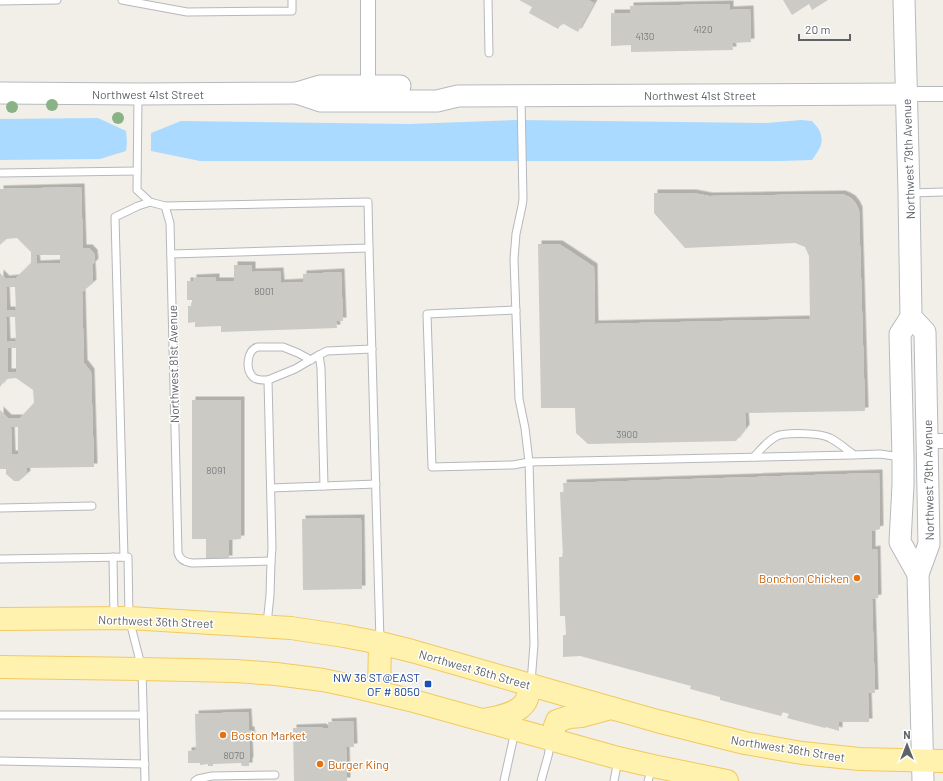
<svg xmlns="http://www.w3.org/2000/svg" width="943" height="781" viewBox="0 0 943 781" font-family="Barlow,sans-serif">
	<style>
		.water { fill: #aadaff }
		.building { fill: #cccac5; fill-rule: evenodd; filter: url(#shadow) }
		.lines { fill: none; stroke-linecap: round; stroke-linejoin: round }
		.lane-casing { stroke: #b5b8bc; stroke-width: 9 }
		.street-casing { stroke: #b5b8bc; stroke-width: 16 }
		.secondary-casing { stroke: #b6babf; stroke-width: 23 }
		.primary-casing { stroke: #f2c960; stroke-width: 24 }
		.lane { stroke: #fff; stroke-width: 7 }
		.street { stroke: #fff; stroke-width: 14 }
		.secondary { stroke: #fff; stroke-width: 21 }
		.primary { stroke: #fff2af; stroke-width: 22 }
		.tree { fill: #89b387 }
		.food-dot { fill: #e8710a; stroke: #fff; stroke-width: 1.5 }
		.transit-dot { fill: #1a4fb4; stroke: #fff; stroke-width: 1.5 }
		.labels { text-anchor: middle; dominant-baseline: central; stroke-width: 3; stroke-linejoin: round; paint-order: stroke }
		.number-label { font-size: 10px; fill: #7a7d7f }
		.street-label { font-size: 12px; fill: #5f6368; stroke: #fff }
		.food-label { font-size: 12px; fill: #c56008; stroke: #fff; text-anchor: start }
		.transit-label { font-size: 12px; fill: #164399; stroke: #fff; text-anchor: end }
	</style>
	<defs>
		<filter id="shadow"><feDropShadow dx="3.5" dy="-3.5" stdDeviation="0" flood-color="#0004"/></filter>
	</defs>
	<rect width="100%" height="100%" fill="#f1efe8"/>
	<g class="water">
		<polygon points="98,118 126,131 127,142 126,151 100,159 0,160 0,119"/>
		<path d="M517 120 767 123 801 120 812 121C815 125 819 128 820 132 825 144 818 151 812 160L781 161H200L151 151V133L181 121 410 124Z"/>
	</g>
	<g class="building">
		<polygon points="519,0 588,0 594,3 578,32 562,23 558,29 529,13 532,7"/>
		<polygon points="783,0 828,0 812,10 809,4 792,15"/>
		<polygon points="730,4 730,10 750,9 751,42 732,43 733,50 631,52 631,45 611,46 611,13 630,13 630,6"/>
		<path d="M81 187 83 248H89L94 253 95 262 92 265 93 283 82 292 84 363 91 372 94 467 26 468 27 474 19 481H14L6 474V469H0V410L8 418H20L34 403 33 390 16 378 6 379 0 387V273L6 279 16 278 31 263V252L17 238 6 239 0 245V189ZM36 255H60V263L37 264ZM6 287H15L16 310H7ZM6 317H15L16 341 7 342ZM8 348H16V372H8ZM11 427H18V454H12Z"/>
		<polygon points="654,193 693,193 709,196 842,194 847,196 852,199 856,204 859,210 865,411 745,413 746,428 736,441 588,444 576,433 575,408 541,408 538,244 559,244 594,267 595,324 810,319 809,256 805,247 795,243 685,248 654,213"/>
		<polygon points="234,265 252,265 252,272 280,271 281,283 303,282 303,274 341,272 343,321 336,321 337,328 221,332 221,326 195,327 195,322 188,323 188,306 192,306 192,300 187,300 187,281 193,281 193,278 216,277 216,281 234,281"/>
		<polygon points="192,400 241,400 241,539 229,540 229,559 206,559 206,539 192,539"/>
		<polygon points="879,473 880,529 872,531 872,550 877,549 878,598 872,599 875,693 868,693 869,722 839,722 839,731 826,727 825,728 787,718 789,714 783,712 781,716 720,700 720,697 690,689 691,686 580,656 563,657 563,635 566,635 565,616 560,616 559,557 563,557 560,492 564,492 563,483"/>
		<polygon points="361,518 362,589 303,590 302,519"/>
		<polygon points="248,712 249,730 251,730 252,740 249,740 250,761 249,761 249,766 242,766 241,763 213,764 213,766 208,766 208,764 200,765 200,763 188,763 188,751 196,750 195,714"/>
		<polygon points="353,721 354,747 346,747 347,781 294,781 293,728 323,727 323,728 329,728 328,722"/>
	</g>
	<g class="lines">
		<defs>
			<g id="lane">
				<polyline points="122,0 187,12 292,11 292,0"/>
				<polyline points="488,0 489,53"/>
				<polyline points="0,1 57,0"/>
				<path d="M138 96 137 190 150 202 165 206 170 223 178 553C180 560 185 562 192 563L271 561"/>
				<polyline points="521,98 523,199 522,206 516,234 514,259 519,399 525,428 529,462 534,644 531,683"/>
				<polyline points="0,173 137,171"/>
				<polyline points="911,193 943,192"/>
				<polyline points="165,206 368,202 369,248 171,254"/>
				<polyline points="369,248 380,641"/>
				<polyline points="516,310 427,314 432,467 513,465 529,462 853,455 880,454 901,457"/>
				<polyline points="319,355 321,368 324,486"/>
				<path d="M268 380C263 380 257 381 253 377 245 369 247 349 258 347H283L298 353 311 360"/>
				<path d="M754 457C761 449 767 441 777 436 787 432 821 433 830 438 838 442 846 449 853 454"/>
				<polyline points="271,488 376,484"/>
				<polyline points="0,508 92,506"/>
				<polyline points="113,557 114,617"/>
				<polyline points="124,557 115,217 138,206 150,202"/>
				<polyline points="0,559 128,557 129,618 142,669 145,781"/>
				<polyline points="267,624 270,595 271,561 272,548 268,380 295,369 319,355 327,351 372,349"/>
				<polyline points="0,715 143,715"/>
				<polyline points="0,761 145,764"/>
				<polyline points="195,781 198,779 212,776 275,775"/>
				<polyline points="504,781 515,731"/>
				<polyline points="541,781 548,756 551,741"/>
				<polyline points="614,781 618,760"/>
				<polyline points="648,781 652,768"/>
			</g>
			<g id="street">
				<polyline points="368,86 368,0"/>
				<polyline points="906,94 943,94"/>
				<polyline points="927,441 943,441"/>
			</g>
			<g id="secondary">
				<polyline points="904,0 909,193 911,317 900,334 903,458 903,485 900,542 918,574"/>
				<polyline points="0,93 138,94 297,93 320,86 400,86"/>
				<polyline points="297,93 321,101 437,101 458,96 906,94"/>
				<polyline points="911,317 925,332 929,544 918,574 923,781"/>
			</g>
			<g id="primary">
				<polyline points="0,619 129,618 291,628 344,636 380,643 412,651 520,682 657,721 745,743 802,753 859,759 943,761"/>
				<polyline points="0,667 142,669 236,671 276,674 323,680 356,687 410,700 618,758 653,766 727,781"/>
				<polyline points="379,692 380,643"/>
				<path d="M484 720C498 717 519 714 526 701 528 696 530 690 531 685"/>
				<polyline points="551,739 555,726 557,721 569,717 582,716 611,708"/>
			</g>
		</defs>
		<use href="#lane" class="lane-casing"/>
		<use href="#street" class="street-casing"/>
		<use href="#secondary" class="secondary-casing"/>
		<use href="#primary" class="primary-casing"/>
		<use href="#lane" class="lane"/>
		<use href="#street" class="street"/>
		<use href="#secondary" class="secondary"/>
		<use href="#primary" class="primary"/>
	</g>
	<g class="tree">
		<circle cx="52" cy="105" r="6"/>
		<circle cx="12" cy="107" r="6"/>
		<circle cx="118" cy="118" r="6"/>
	</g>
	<g class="food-dot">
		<circle cx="857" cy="578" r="4"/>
		<circle cx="223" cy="735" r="4"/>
		<circle cx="320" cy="764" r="4"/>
	</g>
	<rect class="transit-dot" x="424" y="680" width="8" height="8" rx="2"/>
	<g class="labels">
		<g class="number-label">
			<text x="703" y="29">4120</text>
			<text x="645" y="36">4130</text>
			<text x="264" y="291">8001</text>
			<text x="627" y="434">3900</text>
			<text x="216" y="470">8091</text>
			<text x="234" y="755">8070</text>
		</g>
		<g class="street-label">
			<text x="148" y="94">Northwest 41st Street</text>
			<text x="700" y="95">Northwest 41st Street</text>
			<text transform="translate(908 159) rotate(-92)">Northwest 79th Avenue</text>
			<text transform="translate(173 364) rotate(-91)">Northwest 81st Avenue</text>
			<text transform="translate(928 480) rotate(-91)">Northwest 79th Avenue</text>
			<text transform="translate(156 621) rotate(2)">Northwest 36th Street</text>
			<text transform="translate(475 669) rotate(16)">Northwest 36th Street</text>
			<text transform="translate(788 748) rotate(9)">Northwest 36th Street</text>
		</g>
		<g class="food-label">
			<text x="849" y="578" text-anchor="end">Bonchon Chicken</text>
			<text x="231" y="735">Boston Market</text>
			<text x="328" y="764">Burger King</text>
		</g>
		<g class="transit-label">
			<text x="420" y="677">NW 36 ST@EAST<tspan x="420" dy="14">OF # 8050</tspan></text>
		</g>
	</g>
	<g transform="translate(907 745)" stroke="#ffffff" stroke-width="3" paint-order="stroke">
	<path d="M0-3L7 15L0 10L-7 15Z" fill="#5f6368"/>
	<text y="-6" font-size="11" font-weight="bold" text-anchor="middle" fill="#5f6368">N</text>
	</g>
	<path d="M799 34v6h51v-6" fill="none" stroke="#5f6368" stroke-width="2"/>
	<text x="805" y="34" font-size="12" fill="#5f6368" stroke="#ffffff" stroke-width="3" paint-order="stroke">20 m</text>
</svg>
